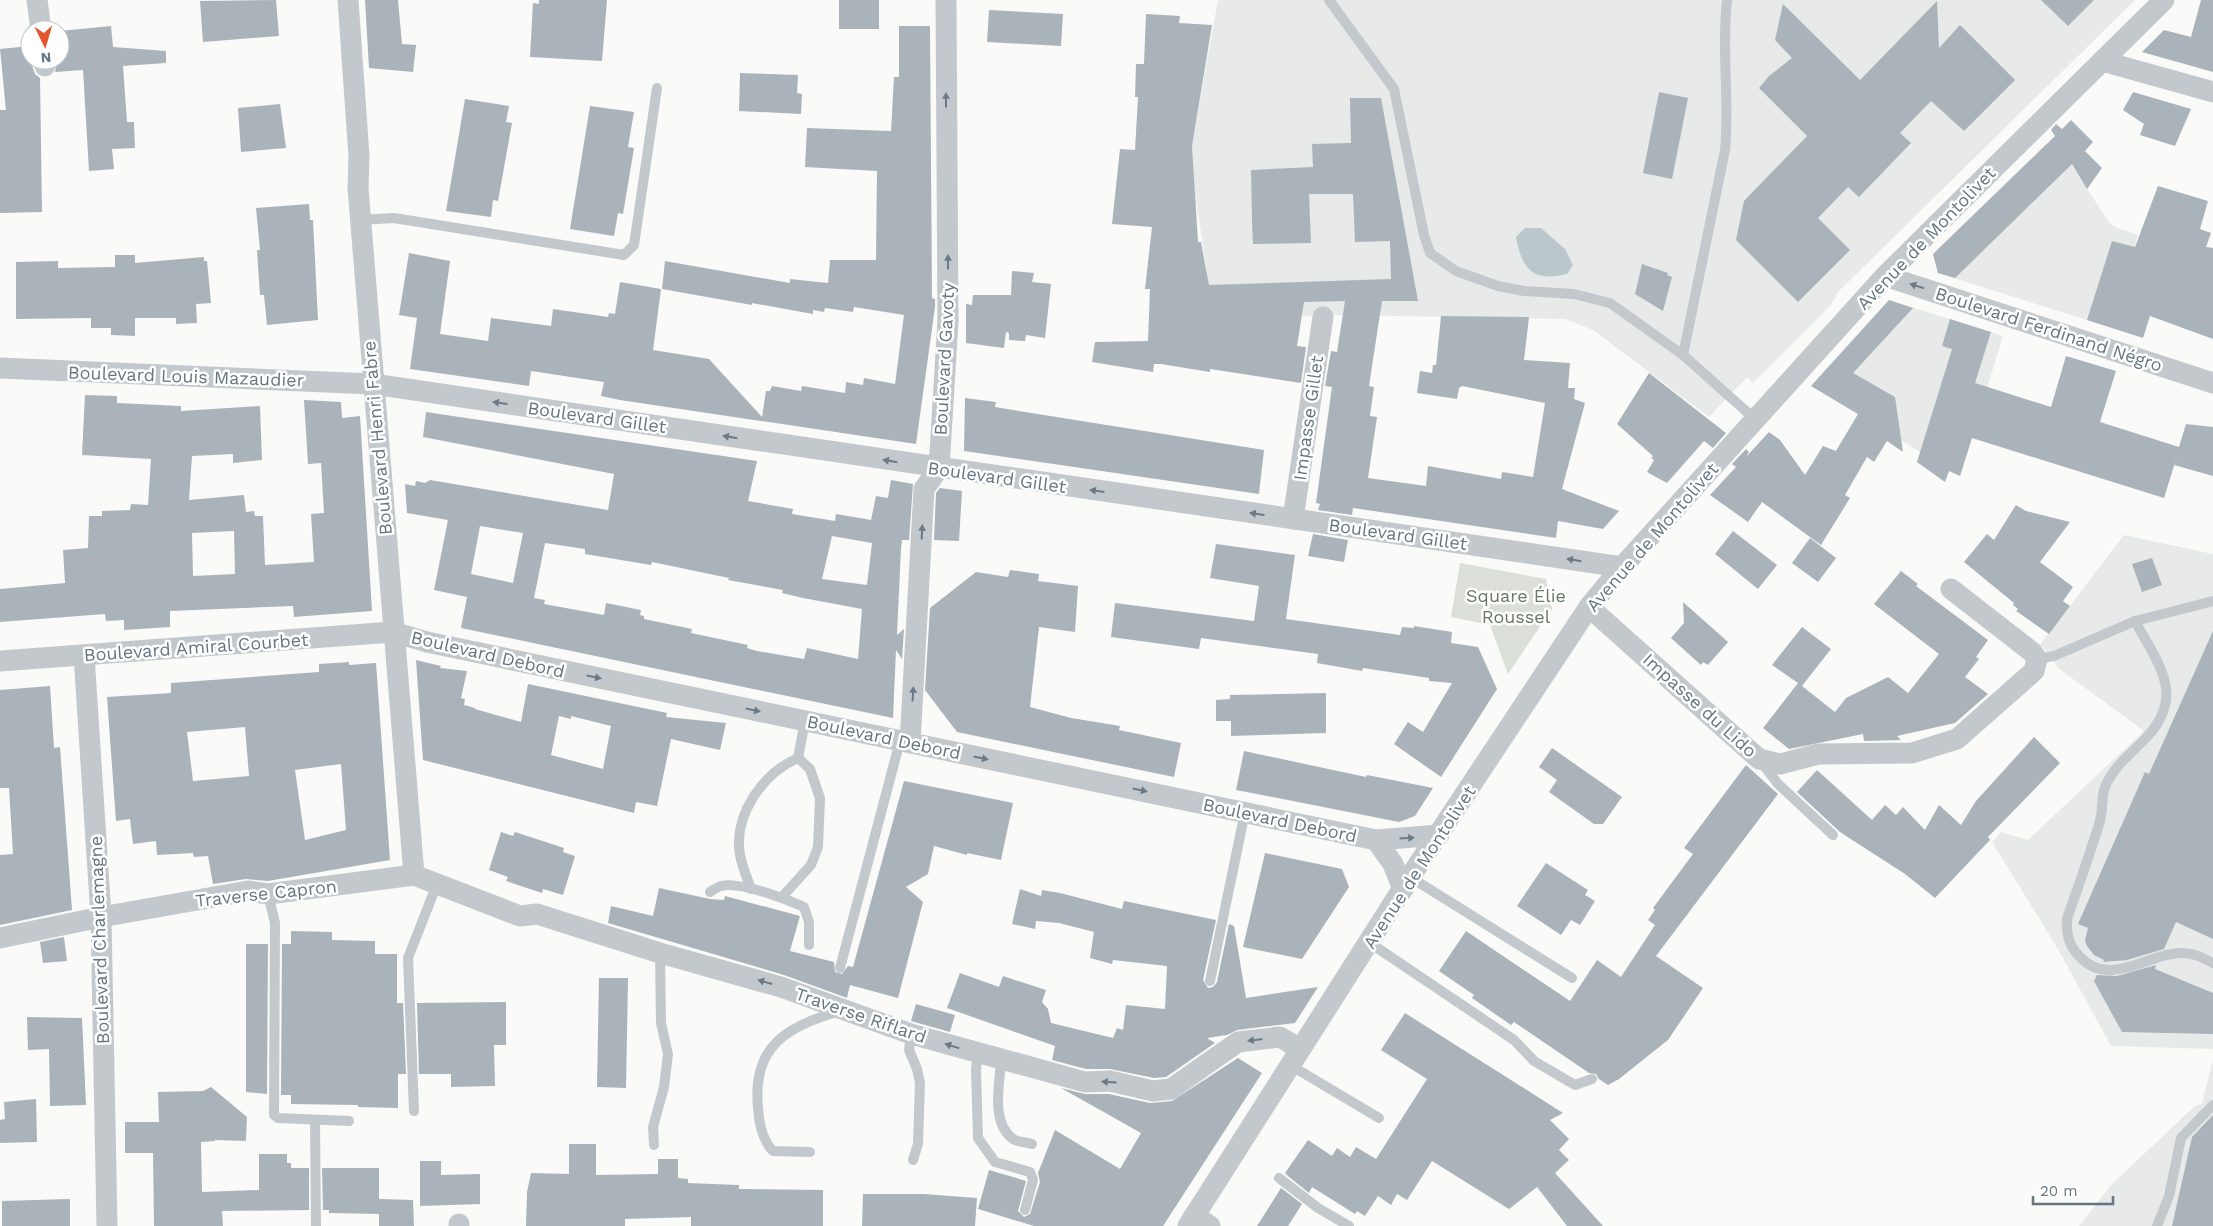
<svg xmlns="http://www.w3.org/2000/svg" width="2213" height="1226" viewBox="0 0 2213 1226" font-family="'Work Sans',sans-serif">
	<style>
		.built { fill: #e8e9e9 }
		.green { fill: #dadfd7 }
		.water { fill: #bbc7cb }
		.building { fill: #aab3b9; fill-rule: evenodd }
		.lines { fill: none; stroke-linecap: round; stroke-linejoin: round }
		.service { stroke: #c3c8cc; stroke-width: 10 }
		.minor { stroke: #c3c8cc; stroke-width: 21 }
		.oneway { fill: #6a7a87 }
		.labels { text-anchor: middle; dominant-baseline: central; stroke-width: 5; stroke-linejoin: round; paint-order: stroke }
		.street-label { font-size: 18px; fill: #657683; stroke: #fff }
		.park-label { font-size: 18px; fill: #687a64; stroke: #fff }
	</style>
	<rect width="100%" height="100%" fill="#fafaf8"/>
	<g class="built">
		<polygon points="1218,0 2135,0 1839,291 1830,306 1753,383 1747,377 1709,417 1593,330 1565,319 1340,315 1214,319 1194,187 1192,146"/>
		<polygon points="2054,137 2108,221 2115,227 2138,235 2109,327 1938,273 1933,254"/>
		<polygon points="1889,300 2003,336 1960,476 1811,386"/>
		<polygon points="2124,535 2213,554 2213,1049 2111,1046 2058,949 1992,842 2001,832 2028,840 2144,731 2058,668 2050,655 2040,645"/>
		<polygon points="2213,1059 2213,1226 2079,1226 2112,1184 2196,1105 2202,1104"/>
	</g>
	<polygon class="green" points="1460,563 1546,579 1552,609 1508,674 1490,625 1451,617"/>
	<path class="water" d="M1525 228H1541L1565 249 1573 265 1567 274C1533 282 1522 270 1516 237Z"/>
	<g class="building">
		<polygon points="276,0 279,36 203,42 200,1"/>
		<polygon points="365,0 398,0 402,44 416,45 413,72 369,68"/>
		<polygon points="539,0 607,0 602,61 530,57 533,3 539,4"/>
		<rect x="839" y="0" width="40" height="29"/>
		<polygon points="2041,0 2094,0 2068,26"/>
		<polygon points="2201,0 2213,0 2213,72 2142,52 2164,30 2191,37"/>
		<polygon points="1937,1 1939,48 1960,25 2015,80 1964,131 1931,101 1900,133 1911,143 1859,197 1848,187 1818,218 1850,250 1798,302 1736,240 1744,201 1807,136 1759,88 1769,76 1792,58 1775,40 1783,4 1860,80"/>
		<polygon points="989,10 1063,14 1061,46 987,42"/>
		<polygon points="1146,14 1180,16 1179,23 1212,25 1192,146 1198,242 1201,242 1209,285 1391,279 1390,241 1355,242 1353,194 1309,194 1311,243 1253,244 1252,221 1251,170 1313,167 1312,144 1351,143 1350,98 1381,98 1418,301 1382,301 1369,386 1374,387 1370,416 1377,417 1368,478 1426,486 1428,466 1501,479 1502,472 1533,477 1545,403 1462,386 1459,388 1457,399 1417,393 1420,371 1432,373 1433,365 1436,365 1441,316 1529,317 1524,360 1570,363 1568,388 1575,388 1574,399 1585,403 1562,489 1619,511 1603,529 1558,521 1556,538 1353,508 1352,515 1318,510 1320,504 1316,503 1332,387 1325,386 1331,351 1337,352 1345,301 1304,302 1297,346 1306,347 1301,383 1210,369 1210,372 1161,364 1154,364 1153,372 1092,362 1095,342 1148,341 1150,289 1145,289 1152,227 1112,224 1120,149 1135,150 1138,97 1135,97 1136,64 1144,64"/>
		<polygon points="111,26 113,47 166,51 166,63 123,66 127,122 134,122 135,148 112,149 114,169 89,171 83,70 55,72 57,60 60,60 60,31"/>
		<polygon points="899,26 930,26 932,298 935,299 935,307 916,444 620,400 601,396 604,382 531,371 529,386 410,369 417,318 399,315 409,253 450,261 440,334 488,341 491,318 551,326 553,309 608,317 609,313 615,314 620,282 661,289 653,350 709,359 762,417 766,391 770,391 772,386 801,391 802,386 845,393 846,382 863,385 864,378 895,384 904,315 854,307 853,312 825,308 824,312 813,310 813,314 752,303 752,305 662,289 665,261 790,283 790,279 828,283 830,260 876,260 877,171 805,167 807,128 891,131 894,77 899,77"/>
		<polygon points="30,46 30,60 35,74 40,78 42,212 0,213 0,110 6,110 0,49"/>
		<polygon points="740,73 798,75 797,93 802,94 801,114 739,111"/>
		<polygon points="1659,92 1688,98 1672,179 1643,173"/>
		<polygon points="2133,92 2191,109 2175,146 2140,135 2144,124 2123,110"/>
		<polygon points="465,99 509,106 506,122 512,123 498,201 493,200 491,217 446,211"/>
		<polygon points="280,104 286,148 241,152 238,108"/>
		<polygon points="590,106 634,112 628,147 634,148 623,214 618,213 614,236 570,229"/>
		<polygon points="2071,120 2093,142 2085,151 2102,168 2087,189 2072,164 1955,278 1938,273 1933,254 2055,136 2051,130 2056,124 2062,129"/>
		<polygon points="2158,186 2208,201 2200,229 2211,233 2206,247 2213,248 2213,339 2150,316 2143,338 2087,320 2112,241 2135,247"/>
		<polygon points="309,204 310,220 313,220 318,320 267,325 264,295 260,295 257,250 260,250 256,208"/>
		<polygon points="115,255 135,255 135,263 204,257 204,261 207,261 211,303 196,304 197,323 176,324 176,318 135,318 135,336 111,335 111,328 91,328 91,318 16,319 16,262 58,261 58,268 115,267"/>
		<polygon points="1642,264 1668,273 1667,275 1672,277 1663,311 1635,294"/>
		<polygon points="1012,271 1034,273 1032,282 1051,284 1045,338 1026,335 1025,341 1009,340 1009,333 1006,332 1004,348 966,343 966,304 972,305 973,295 1011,295"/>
		<polygon points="1889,300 1913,308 1853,373 1895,397 1903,452 1887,441 1874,462 1867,457 1845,495 1850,498 1821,545 1762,502 1748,522 1710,495 1736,467 1732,464 1746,449 1749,452 1746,457 1769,432 1780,440 1805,475 1823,446 1836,451 1858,414 1811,386"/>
		<polygon points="1950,319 1991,332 1975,383 2051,407 2066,356 2116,371 2100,422 2179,447 2186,424 2213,427 2213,476 2174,465 2177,456 2164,498 1972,438 1960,476 1949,471 1945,482 1917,462 1952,349 1942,346"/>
		<polygon points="1649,373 1726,433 1713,448 1704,441 1667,483 1647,472 1654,460 1651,458 1653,456 1617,424"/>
		<path d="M85 395 117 396V403L181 406V411L260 406 262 460 233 463V454L192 456 189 500 244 495 246 512 254 511 255 516H263L265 565 314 562 311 514 324 513 321 463 308 464 304 400 341 402 342 418 360 416 372 611 294 617 293 606 170 611V627L124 630V620L106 621 105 614 0 622V589L65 583 63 550 88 548 89 516H102V511L130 510 131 504 148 505 151 459 82 455ZM234 531 235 574 193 576 192 533Z"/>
		<polygon points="965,398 996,402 995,407 1025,412 1264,450 1259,494 964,451"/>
		<path d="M426 412 757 461 748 501 793 509 792 514 835 521 836 514 871 520 876 496 888 498 891 480 913 484 909 540H902L901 548 897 635 904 629 902 659 896 650 893 718 461 628 467 597 434 590 448 520 407 513 405 484 415 486 416 481 425 483 430 480 608 510 614 474 423 437ZM480 526 523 533 513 583 471 574ZM832 536 872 543 867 585 822 579ZM545 543 585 549V554L651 565 652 562 729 578 728 580 783 590 782 593 803 598 862 609 858 659 807 648 804 659 757 651 747 648 748 645 691 633 692 629 644 619V616L640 615 641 610 606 603 604 615 544 604 545 600 534 598Z"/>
		<polygon points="940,488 962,491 959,541 934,540 936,493"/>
		<polygon points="2016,505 2026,511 2070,522 2040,562 2073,587 2063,601 2070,606 2049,634 2016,611 2018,609 2013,605 2014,603 1964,562 1987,534 1994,540"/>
		<polygon points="1733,531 1777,565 1758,589 1715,554"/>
		<polygon points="1313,534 1348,540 1344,562 1308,556"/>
		<polygon points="1810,538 1836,558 1818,582 1792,563"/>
		<polygon points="1216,544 1295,555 1286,619 1400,635 1402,627 1414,628 1414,626 1452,632 1451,643 1478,647 1497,689 1441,777 1394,744 1408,722 1423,732 1452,683 1429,681 1429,678 1363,668 1362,671 1317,663 1318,654 1201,638 1199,649 1111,637 1115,603 1254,621 1259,586 1210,578"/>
		<polygon points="2152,558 2162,585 2142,592 2132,564"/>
		<polygon points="1010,570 1039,574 1038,581 1078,586 1075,632 1039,627 1030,707 1071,718 1120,726 1119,730 1181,743 1174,777 957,732 925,690 930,608 976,572 1008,577"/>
		<polygon points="1901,571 1918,584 1916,586 1988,640 1976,657 1979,659 1965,677 1988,694 1955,723 1897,736 1901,740 1864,741 1863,734 1789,749 1763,728 1798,683 1772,665 1802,627 1831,649 1802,686 1835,712 1846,698 1888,677 1908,693 1939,654 1874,604"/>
		<polygon points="1683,602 1728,642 1708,665 1703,662 1701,665 1671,638 1684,623"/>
		<polygon points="2213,631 2213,939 2176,922 2164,949 2127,960 2103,962 2104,960 2094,955 2087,946 2085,941 2088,928 2078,924 2145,772 2149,774"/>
		<path d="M416 660 441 666 440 668 467 671 461 698 465 699 464 705 475 708V709L521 722 528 684 667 713 666 717 726 723 720 750 671 739 657 806 636 802 634 813 423 760ZM559 716 571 719V716L611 726 603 769 551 755Z"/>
		<path d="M349 662V665L376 663 390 860 268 881 246 879 213 884 208 856 194 857 193 853 157 855 156 841 133 844 130 819 116 821 107 697 171 693V683L319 672V664ZM245 727 249 776 193 781 187 732ZM341 764 346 830 305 840 295 770Z"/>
		<polygon points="50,686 54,748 60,747 72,910 0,925 0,855 13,854 9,788 0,788 0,690"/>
		<polygon points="1326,693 1326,733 1231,736 1231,721 1216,721 1216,700 1230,699 1230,695"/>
		<polygon points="2034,737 2060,763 1988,837 1990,840 1935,898 1905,874 1840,832 1797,792 1817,770 1872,820 1885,805 1896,815 1903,807 1925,830 1939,805 1961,825 1976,801"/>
		<polygon points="1552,748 1622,797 1603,824 1594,824 1549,792 1557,780 1539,767"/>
		<polygon points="1244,751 1366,777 1367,775 1433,788 1415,816 1399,822 1308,804 1236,790"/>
		<polygon points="1746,765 1778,794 1656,956 1703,988 1668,1040 1619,1079 1608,1085 1599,1079 1596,1074 1589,1073 1514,1022 1511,1025 1472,998 1474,995 1439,971 1466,931 1570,1001 1597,960 1621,977 1655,925 1648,920 1655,910 1653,908 1693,854 1684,848"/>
		<polygon points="904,781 1013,803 1001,860 967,853 967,855 934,846 928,874 906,887 923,902 898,998 850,985 847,998 784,975 608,923 611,906 653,916 659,888 710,899 724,900 725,896 800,916 790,951 834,962 835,972 842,974 848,966 853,967"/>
		<polygon points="501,832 513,836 515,832 564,848 563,852 575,856 563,895 543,889 542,893 506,881 508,877 489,870"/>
		<polygon points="1265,853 1342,869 1349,887 1302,959 1243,947"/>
		<polygon points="1546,863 1588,890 1585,895 1595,901 1580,925 1571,920 1561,935 1517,906"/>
		<polygon points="1020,889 1041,896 1042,890 1060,893 1122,909 1124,901 1216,920 1203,980 1208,988 1213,987 1217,982 1229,924 1234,926 1246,998 1318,987 1295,1023 1237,1030 1227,1035 1207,1038 1215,1043 1166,1077 1154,1078 1110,1069 1086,1069 1052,1060 1055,1046 947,1008 960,973 999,987 1003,976 1046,990 1042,1002 1048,1009 1051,1023 1113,1038 1117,1028 1123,1030 1126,1005 1165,1009 1167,966 1113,960 1112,964 1090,958 1094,932 1059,923 1036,921 1035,929 1012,924"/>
		<polygon points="291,931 332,932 332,940 375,941 375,954 397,954 397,1003 403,1003 406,1074 398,1074 398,1108 358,1107 358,1105 291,1104 291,1095 281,1095 282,944 291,944"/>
		<polygon points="64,937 67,961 43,963 40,942"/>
		<polygon points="246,944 268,944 267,1094 246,1092"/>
		<polygon points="2156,965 2155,969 2213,993 2213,1034 2122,1032 2094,981 2097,975 2117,976"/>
		<polygon points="599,978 628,978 626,1088 597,1087"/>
		<polygon points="506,1002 506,1045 494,1045 495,1086 451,1087 451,1074 419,1074 417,1003"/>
		<polygon points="916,1004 955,1015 950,1032 911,1021"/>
		<polygon points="1405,1013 1563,1113 1550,1120 1569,1139 1559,1150 1569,1160 1555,1173 1603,1226 1567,1226 1537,1187 1509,1209 1432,1161 1407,1200 1397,1194 1391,1205 1378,1196 1365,1216 1357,1211 1355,1214 1312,1187 1309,1193 1288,1176 1285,1173 1308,1140 1332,1156 1337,1148 1350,1157 1356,1147 1376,1159 1427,1079 1381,1050"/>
		<polygon points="27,1017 82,1018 86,1105 50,1106 49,1049 28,1050"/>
		<polygon points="1238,1058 1262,1073 1163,1226 1034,1226 978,1209 989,1170 1026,1181 1018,1211 1024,1217 1030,1214 1040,1182 1038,1173 1055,1130 1120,1169 1141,1133 1061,1088 1085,1094 1109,1094 1150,1103 1172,1101"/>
		<polygon points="211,1087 247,1117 246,1141 215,1140 215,1141 201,1142 202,1192 259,1190 259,1154 287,1154 287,1163 291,1163 291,1168 309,1168 309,1210 222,1211 223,1226 154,1226 153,1153 125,1153 125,1122 159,1122 158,1092 203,1091"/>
		<polygon points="36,1099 37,1142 0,1143 0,1120 5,1119 4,1102"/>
		<polygon points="2213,1115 2213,1226 2172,1226 2192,1137"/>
		<polygon points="569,1144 596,1144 596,1175 658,1174 658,1159 678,1159 678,1178 688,1179 688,1183 739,1185 739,1189 823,1190 823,1226 691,1226 691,1217 625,1219 625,1226 526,1226 527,1192 531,1173 569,1174"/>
		<polygon points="420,1161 441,1161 441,1175 480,1174 480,1204 420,1206"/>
		<polygon points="322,1168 379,1168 379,1199 413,1200 414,1226 379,1226 379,1214 329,1213 329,1210 323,1210"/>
		<polygon points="1281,1188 1302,1204 1288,1226 1257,1226"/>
		<polygon points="863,1194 924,1194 977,1198 975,1226 862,1226"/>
		<polygon points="70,1199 70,1226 2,1226 2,1201"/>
	</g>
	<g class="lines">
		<g class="service">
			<polyline points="1329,0 1394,89 1424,235 1430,253 1456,271 1498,286 1524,291 1574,294 1610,303 1683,355"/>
			<path d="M1727 0C1721 50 1730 100 1725 150L1683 355 1756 420"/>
			<polyline points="360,220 394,218 624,255 634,245 657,88"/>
			<path d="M2135 621C2160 667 2188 698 2141 743 2127 757 2113 768 2105 787 2101 798 2103 810 2100 821 2090 854 2078 887 2067 919 2066 935 2069 946 2080 957 2109 988 2147 954 2180 953 2192 952 2203 958 2213 963"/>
			<polyline points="2037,659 2054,656 2135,621 2213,601"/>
			<polyline points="798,758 805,721"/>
			<polyline points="1761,762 1778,784 1833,835"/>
			<polyline points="1410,877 1572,978"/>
			<path d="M751 889C747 878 742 866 740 855 733 815 763 773 798 758"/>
			<path d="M710 892C713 890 717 887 721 886 740 881 786 899 804 907L809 922V945"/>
			<polyline points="268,894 275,923 274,1115 278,1118 349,1121"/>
			<polyline points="782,897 811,865 818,847 820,798 810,769 798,758"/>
			<polyline points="1370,943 1514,1040 1534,1061 1575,1085 1592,1079"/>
			<polyline points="840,968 900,741"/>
			<polyline points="1210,981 1245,812"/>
			<polyline points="911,1034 909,1050 917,1069 920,1083 918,1144 913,1160"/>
			<polyline points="978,1054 976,1069 978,1138 995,1162 1030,1172 1033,1180 1025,1210"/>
			<path d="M1001 1060C1000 1083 990 1122 1013 1139 1017 1142 1026 1142 1032 1144"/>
			<polyline points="1290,1065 1379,1118"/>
			<polyline points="414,1111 408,958 437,884"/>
			<polyline points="315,1120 316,1226"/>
			<polyline points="654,1145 653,1127 664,1087 668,1054 661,1023 660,953"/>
			<path d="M810 1152 773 1151C762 1140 759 1123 758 1108 752 1047 786 1026 840 1011"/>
			<polyline points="1279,1178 1318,1208 1349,1226"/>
			<polyline points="2157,1226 2169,1196 2181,1138 2213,1105"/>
		</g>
		<g class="minor">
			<polyline points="37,0 41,30"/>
			<polyline points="348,0 359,156 358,188 414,875"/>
			<polyline points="44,60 45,66"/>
			<polyline points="2102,61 2213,92"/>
			<polyline points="1885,276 2213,383"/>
			<polyline points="0,368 373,384 1622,567"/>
			<polyline points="1293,519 1323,317"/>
			<polyline points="1589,607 1759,759 1780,764 1818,754 1912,753 1957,739 2034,671 2037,659 2032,652 1951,589"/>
			<polyline points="84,655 101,917 107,1226"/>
			<polyline points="0,661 393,632 427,642 1376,840 1393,864 1403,889"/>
			<polyline points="910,743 924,489 939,468 948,321 946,0"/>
			<polyline points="1376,840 1439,835"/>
			<polyline points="0,938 101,917 248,891 268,894 414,875 520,916 537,914 660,953 781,987 911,1034 1085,1082 1110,1081 1153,1091 1171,1089 1238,1042 1280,1037 1300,1049"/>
			<polyline points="1194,1216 1210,1226"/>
			<polyline points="459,1224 459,1226"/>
			<polyline points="1188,1226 1410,877 1589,607 1622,567 1885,276 2164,0"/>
		</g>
	</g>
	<defs><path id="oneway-solid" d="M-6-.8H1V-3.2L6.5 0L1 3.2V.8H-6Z" transform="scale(1.25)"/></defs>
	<g class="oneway">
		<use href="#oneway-solid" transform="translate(946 100) rotate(-90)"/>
		<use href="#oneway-solid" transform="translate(948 262) rotate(-90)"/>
		<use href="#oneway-solid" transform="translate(1917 286) rotate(-162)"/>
		<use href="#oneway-solid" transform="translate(500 403) rotate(-172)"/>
		<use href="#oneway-solid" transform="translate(730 437) rotate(-171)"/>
		<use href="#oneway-solid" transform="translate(890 461) rotate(-171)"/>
		<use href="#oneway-solid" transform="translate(1097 491) rotate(-172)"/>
		<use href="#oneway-solid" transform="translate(1257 514) rotate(-172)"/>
		<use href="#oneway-solid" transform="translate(922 532) rotate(-87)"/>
		<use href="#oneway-solid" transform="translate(1574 560) rotate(-171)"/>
		<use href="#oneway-solid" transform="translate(594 677) rotate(12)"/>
		<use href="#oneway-solid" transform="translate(913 694) rotate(-87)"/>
		<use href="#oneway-solid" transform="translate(753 710) rotate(12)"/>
		<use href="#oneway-solid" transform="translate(981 758) rotate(12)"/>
		<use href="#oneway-solid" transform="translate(1140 790) rotate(12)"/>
		<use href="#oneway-solid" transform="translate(1407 838) rotate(-4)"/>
		<use href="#oneway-solid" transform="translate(765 982) rotate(-164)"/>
		<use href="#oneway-solid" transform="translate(1255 1040) rotate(173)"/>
		<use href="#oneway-solid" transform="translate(952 1046) rotate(-163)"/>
		<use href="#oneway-solid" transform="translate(1109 1082) rotate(-176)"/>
	</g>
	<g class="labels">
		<g class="street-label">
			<text transform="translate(1926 238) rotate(-46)">Avenue de Montolivet</text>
			<text transform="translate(2049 329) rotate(18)">Boulevard Ferdinand Négro</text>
			<text transform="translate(944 359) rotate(-87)">Boulevard Gavoty</text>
			<text transform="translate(186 376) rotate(2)">Boulevard Louis Mazaudier</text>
			<text transform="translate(597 417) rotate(8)">Boulevard Gillet</text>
			<text transform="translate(1308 418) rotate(-82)">Impasse Gillet</text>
			<text transform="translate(377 438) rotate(-95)">Boulevard Henri Fabre</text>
			<text transform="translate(997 477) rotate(8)">Boulevard Gillet</text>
			<text transform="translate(1398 534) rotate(8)">Boulevard Gillet</text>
			<text transform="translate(1652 537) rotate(-49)">Avenue de Montolivet</text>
			<text transform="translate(196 647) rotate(-4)">Boulevard Amiral Courbet</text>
			<text transform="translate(488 654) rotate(13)">Boulevard Debord</text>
			<text transform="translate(1700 705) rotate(42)">Impasse du Lido</text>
			<text transform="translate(884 737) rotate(12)">Boulevard Debord</text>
			<text transform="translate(1280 820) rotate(12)">Boulevard Debord</text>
			<text transform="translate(1419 867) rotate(-57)">Avenue de Montolivet</text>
			<text transform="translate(266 893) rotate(-6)">Traverse Capron</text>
			<text transform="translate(99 940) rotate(-92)">Boulevard Charlemagne</text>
			<text transform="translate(861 1015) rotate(19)">Traverse Riflard</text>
		</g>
		<g class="park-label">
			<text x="1516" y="595">Square Élie<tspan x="1516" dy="21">Roussel</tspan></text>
		</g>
	</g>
	<g transform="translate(45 45) rotate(175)"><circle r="24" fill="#ffffff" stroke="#c1c8cd"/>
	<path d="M0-4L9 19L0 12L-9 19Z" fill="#e4572e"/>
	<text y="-8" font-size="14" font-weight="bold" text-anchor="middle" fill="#657683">N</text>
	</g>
	<path d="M2033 1196v8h80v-8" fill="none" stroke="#657683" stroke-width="2.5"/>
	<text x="2040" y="1196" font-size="15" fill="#657683" stroke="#ffffff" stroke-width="4" paint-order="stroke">20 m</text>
</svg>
